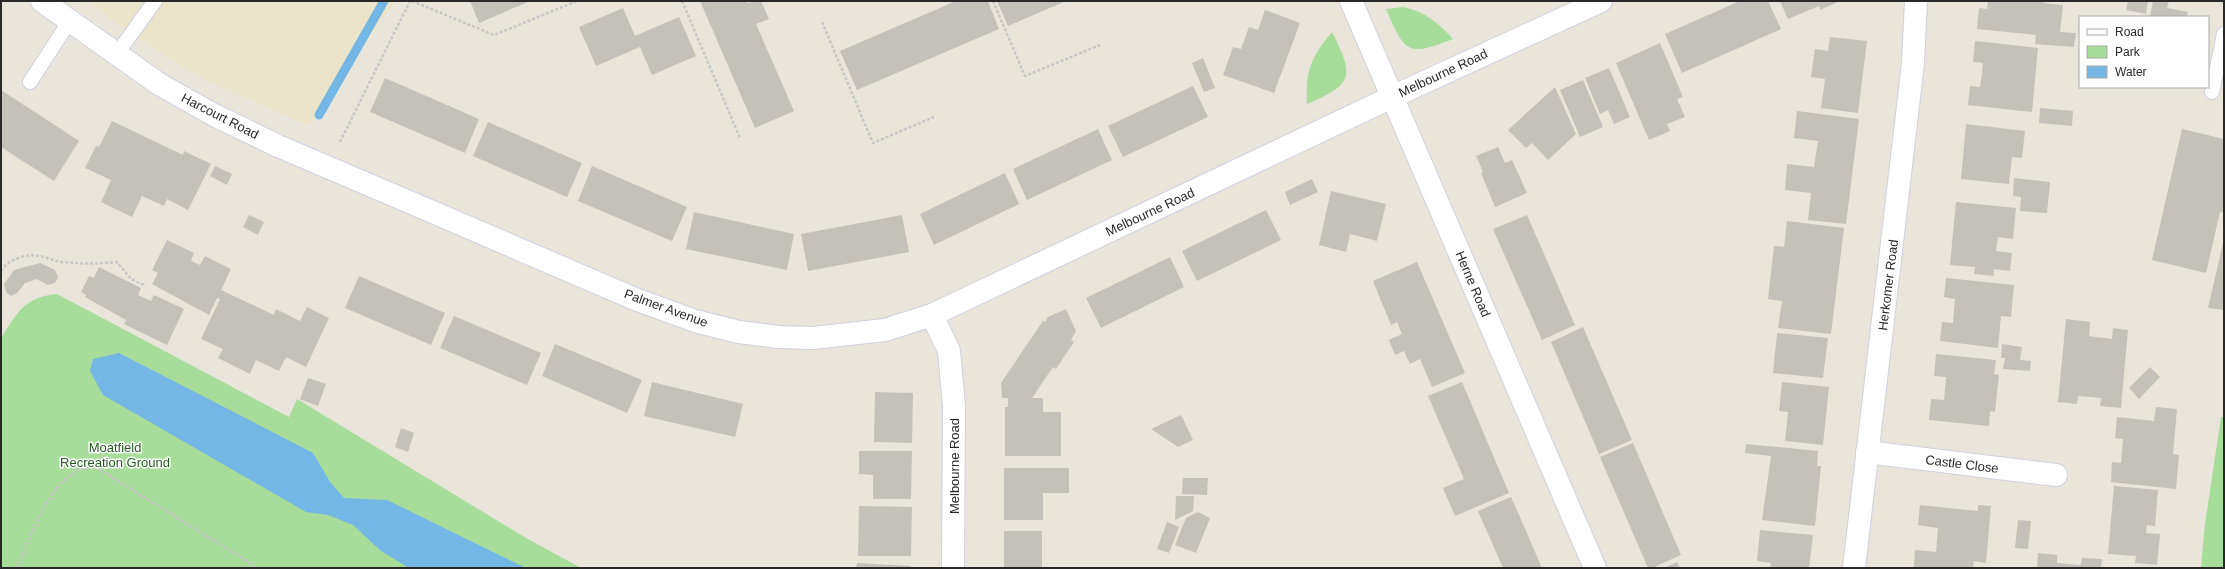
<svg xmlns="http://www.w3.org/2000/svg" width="2225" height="569" viewBox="0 0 2225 569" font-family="Arial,sans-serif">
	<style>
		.education { fill: #eae4ca }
		.green { fill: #a8dc9a }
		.water { fill: #74b7e4 }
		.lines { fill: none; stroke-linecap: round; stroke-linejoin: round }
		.stream { stroke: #74b7e4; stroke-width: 9 }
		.building { fill: #c4c1ba }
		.lane-casing { stroke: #d0d0e0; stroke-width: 16 }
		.street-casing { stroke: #d0d0e0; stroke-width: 24 }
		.secondary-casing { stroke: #d0d0e0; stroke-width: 24 }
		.path { stroke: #c7c7c7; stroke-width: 2.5; stroke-dasharray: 3 2; stroke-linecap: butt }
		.lane { stroke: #fff; stroke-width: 14 }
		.street { stroke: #fff; stroke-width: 22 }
		.secondary { stroke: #fff; stroke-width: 22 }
		.labels { text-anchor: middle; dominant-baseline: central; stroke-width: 3; stroke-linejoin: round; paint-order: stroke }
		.street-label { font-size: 13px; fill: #282828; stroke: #fff }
		.park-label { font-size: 13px; fill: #235e1f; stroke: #fff }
	</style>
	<rect width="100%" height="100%" fill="#e9e5da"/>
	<polygon class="education" points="86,1 395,1 308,126 205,80 161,54"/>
	<g class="green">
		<path d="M1403 7C1426 12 1438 23 1453 39 1407 57 1405 53 1386 9Z"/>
		<path d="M1332 32C1354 76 1354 84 1307 104 1305 71 1311 57 1332 32Z"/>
		<path d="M57 294 289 417 297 399 526 538 581 568H1V338C17 313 24 297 57 294Z"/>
		<polygon points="2221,417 2224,417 2224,568 2201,568 2205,524"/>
	</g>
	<polygon class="water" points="119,353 313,453 330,482 344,498 387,500 526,568 409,568 381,551 353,525 328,515 306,512 103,395 90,371 93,359"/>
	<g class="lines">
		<polyline class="stream" points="319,115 384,1"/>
	</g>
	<g class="building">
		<polygon points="470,1 530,1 479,23"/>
		<polygon points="700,1 746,1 747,3 761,1 769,19 756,24 794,111 755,128"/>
		<polygon points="956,1 988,1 999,29 857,90 840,51"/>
		<polygon points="997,1 1066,1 1008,26"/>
		<polygon points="1740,1 1768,1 1781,29 1682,73 1665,34"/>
		<polygon points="1780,1 1840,1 1820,10 1819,6 1788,19"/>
		<polygon points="1988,1 2043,1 2043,3 2063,5 2060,32 2076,33 2074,47 2035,44 2036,35 1977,29 1979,8 1987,9"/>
		<polygon points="2128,1 2148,1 2146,14 2126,10"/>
		<polygon points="2153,1 2169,1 2167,8 2188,12 2187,17 2150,17"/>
		<polygon points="623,8 635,36 679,17 696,56 652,75 640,47 596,66 579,27"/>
		<polygon points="1265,10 1300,23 1274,93 1223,75 1233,47 1241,49 1249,27 1258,30"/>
		<polygon points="1830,37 1867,41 1858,113 1821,108 1825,79 1811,77 1815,49 1828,51"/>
		<polygon points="1975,41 2038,48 2032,112 1968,105 1970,86 1980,87 1982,74 1983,63 1973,62"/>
		<polygon points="1660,43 1683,97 1677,99 1685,117 1667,124 1670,131 1649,140 1616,63"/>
		<polygon points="1203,58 1215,88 1204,92 1192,63"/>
		<polygon points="1609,68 1630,117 1614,124 1608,110 1600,114 1585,78"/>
		<polygon points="385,78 479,119 465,153 370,112"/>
		<polygon points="1583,80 1603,127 1580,137 1560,90"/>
		<polygon points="1193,86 1208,117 1123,157 1108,126"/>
		<polygon points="1555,87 1576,134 1548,160 1532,143 1526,148 1508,130"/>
		<polygon points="1,90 79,141 54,181 1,147"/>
		<polygon points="2040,108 2073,111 2072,126 2039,123"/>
		<polygon points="1797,111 1859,119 1846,224 1808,220 1811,193 1785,190 1787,164 1814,167 1818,141 1794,138"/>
		<polygon points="112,121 183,155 184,151 211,164 188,210 167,199 164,206 142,196 132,217 101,202 111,180 85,168 96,146 99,147"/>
		<polygon points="488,122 582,163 567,197 473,156"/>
		<polygon points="1966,124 2025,131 2022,158 2012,157 2009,184 1961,179"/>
		<polygon points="1098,129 1112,160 1027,200 1013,169"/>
		<polygon points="2182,129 2224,139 2224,213 2220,212 2206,273 2152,260"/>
		<polygon points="1498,147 1505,163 1512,160 1527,193 1495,207 1481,173 1483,172 1476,156"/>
		<polygon points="215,166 232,174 227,185 210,176"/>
		<polygon points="592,166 687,207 672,241 578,201"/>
		<polygon points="1005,173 1019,204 934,245 920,214"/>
		<polygon points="2014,178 2050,182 2047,213 2020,211 2021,197 2013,196"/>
		<polygon points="1312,179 1318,192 1290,205 1285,192"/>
		<polygon points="1331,191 1386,204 1377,241 1350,234 1346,252 1319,245"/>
		<polygon points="1956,202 2016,208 2013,239 1998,237 1996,251 2012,253 2010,271 1994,269 1994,276 1974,274 1975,267 1950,265"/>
		<polygon points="1266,210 1281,240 1197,281 1182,251"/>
		<polygon points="694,212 794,234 787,270 686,249"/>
		<polygon points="249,215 264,222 258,235 243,227"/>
		<polygon points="902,215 909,252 808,271 801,234"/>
		<polygon points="1527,215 1575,325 1542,340 1493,229"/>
		<polygon points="1787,221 1844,228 1831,334 1778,328 1782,301 1768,299 1774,246 1784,247"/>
		<polygon points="167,240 194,253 191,261 200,265 205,256 231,269 221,290 274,315 276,309 300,321 307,307 329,318 306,367 286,357 279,371 256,360 250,374 218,358 223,349 201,339 220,299 217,298 209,315 152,284 158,273 152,270"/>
		<polygon points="2223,243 2224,310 2208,308"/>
		<polygon points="1170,257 1184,287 1101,328 1086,298"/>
		<polygon points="1417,262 1465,373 1432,387 1420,359 1410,364 1404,351 1395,355 1389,340 1402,334 1397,322 1391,325 1373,281"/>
		<polygon points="40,263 55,270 58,277 55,283 48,285 37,279 25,283 17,293 11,296 6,292 4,284 14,270"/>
		<polygon points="99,267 141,288 138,295 151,301 154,295 184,309 167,345 124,324 126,320 85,297 86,295 81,292 89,276 94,278"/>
		<polygon points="359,276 445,313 431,345 345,308"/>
		<polygon points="1946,278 2014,285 2011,317 2001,316 1998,348 1940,341 1942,322 1953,323 1955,299 1944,297"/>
		<polygon points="1066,309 1076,331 1071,340 1074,342 1056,369 1053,367 1032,398 1043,398 1043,412 1061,412 1061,456 1005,456 1005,407 1008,407 1008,398 1002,398 1001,383 1043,321 1045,322 1048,317"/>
		<polygon points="454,316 541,353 527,385 440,348"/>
		<polygon points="2066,319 2090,322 2089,336 2112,339 2113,328 2128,330 2121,408 2100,406 2101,398 2078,396 2077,404 2058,402"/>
		<polygon points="1583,327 1632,440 1599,454 1551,342"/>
		<polygon points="1777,333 1828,338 1823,378 1773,373"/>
		<polygon points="555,344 642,380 627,413 542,376"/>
		<polygon points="2002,344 2022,347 2020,360 2031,361 2030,371 2003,369 2005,358 2001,358"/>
		<polygon points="1936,354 1996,360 1994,374 1999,375 1997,393 1995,412 1990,411 1989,426 1929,420 1931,399 1944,400 1946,377 1934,376"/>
		<polygon points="2150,367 2160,377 2139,399 2129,388"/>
		<polygon points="308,378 326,384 318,406 300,399"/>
		<polygon points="652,382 743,404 735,437 644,416"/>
		<polygon points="1462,382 1509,493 1455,516 1443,488 1464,479 1428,396"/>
		<polygon points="1782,382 1829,387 1823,445 1785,441 1788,412 1779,411"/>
		<polygon points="875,392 913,393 912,443 874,442"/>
		<polygon points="2156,407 2177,409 2173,454 2179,455 2176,489 2111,482 2112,462 2121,463 2123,439 2115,438 2117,417 2154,421"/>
		<polygon points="1181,415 1193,440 1178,447 1151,429"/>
		<polygon points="401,428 414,433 408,452 395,447"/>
		<polygon points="1633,443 1681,555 1652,568 1648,568 1600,457"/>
		<polygon points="1746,444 1818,451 1817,466 1821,466 1815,526 1762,520 1771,456 1745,453"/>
		<polygon points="859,451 912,451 911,499 873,499 873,475 859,474"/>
		<polygon points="1004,468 1069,468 1069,493 1043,493 1043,520 1004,520"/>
		<polygon points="1183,478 1208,478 1207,495 1182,494"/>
		<polygon points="2114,486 2158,490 2155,526 2147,525 2146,533 2160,534 2157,565 2135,563 2136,556 2108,554"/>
		<polygon points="1176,496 1194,496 1193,511 1175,520"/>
		<polygon points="1511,497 1523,524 1542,568 1503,568 1478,511"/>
		<polygon points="1920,505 1978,511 1978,505 1991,506 1986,563 1974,561 1973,568 1914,568 1915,550 1936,552 1938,528 1918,525"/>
		<polygon points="859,506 912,507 911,556 858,556"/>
		<polygon points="1198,512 1210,518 1196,553 1175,545 1186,518"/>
		<polygon points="2018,520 2031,521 2028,549 2015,548"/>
		<polygon points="1167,522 1179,527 1169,553 1157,549"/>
		<polygon points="1760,530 1813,535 1809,568 1770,568 1771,563 1757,561"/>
		<rect x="1004" y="531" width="38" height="37"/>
		<polygon points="2038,553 2057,555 2057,563 2081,565 2082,558 2102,559 2101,568 2037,568"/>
		<polygon points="1677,562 1680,568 1664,568"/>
		<polygon points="857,563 911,566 910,568 856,568"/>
	</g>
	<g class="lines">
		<defs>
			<g id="lane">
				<polyline points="116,55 155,1"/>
				<polyline points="30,82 69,22"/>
				<polyline points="2212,92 2224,34"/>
			</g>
			<g id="street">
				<polyline points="42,1 159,84 214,115 278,146 414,204 635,299 695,321 739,332 779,337 813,338 885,330 932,315"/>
				<polyline points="1351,1 1595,568"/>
				<polyline points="1867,452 2056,475"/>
				<polyline points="953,568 954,406 949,351 932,315 1392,97 1601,1"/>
			</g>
			<polyline id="secondary" points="1854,568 1913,63 1916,1"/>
		</defs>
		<use href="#lane" class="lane-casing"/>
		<use href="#street" class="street-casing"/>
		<use href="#secondary" class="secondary-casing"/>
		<g class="path">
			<polyline points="412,1 494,35 577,1"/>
			<polyline points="682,1 740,138"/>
			<polyline points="993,1 1025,76 1100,45"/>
			<polyline points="822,22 873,143 934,117"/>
			<polyline points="340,142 410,1"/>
			<path d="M1 271C7 260 27 253 39 256 48 257 55 262 64 262 82 264 99 264 117 262L131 279 146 286"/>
			<path d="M17 568C30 539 50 477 84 468 88 467 95 468 99 469L258 568"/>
		</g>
		<use href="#lane" class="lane"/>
		<use href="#street" class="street"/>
		<use href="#secondary" class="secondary"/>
	</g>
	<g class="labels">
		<g class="street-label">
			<text transform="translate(1443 73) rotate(-25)">Melbourne Road</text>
			<text transform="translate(220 116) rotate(27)">Harcourt Road</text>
			<text transform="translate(1150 212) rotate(-25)">Melbourne Road</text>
			<text transform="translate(1473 284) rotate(67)">Herne Road</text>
			<text transform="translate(1888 285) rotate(-83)">Herkomer Road</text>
			<text transform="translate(666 308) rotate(20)">Palmer Avenue</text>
			<text transform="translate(1962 464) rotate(7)">Castle Close</text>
			<text transform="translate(954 466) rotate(-90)">Melbourne Road</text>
		</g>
		<g class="park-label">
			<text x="115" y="447">Moatfield<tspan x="115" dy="15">Recreation Ground</tspan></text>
		</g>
	</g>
	<rect width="2225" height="569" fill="none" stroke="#282828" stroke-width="4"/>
	<rect x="2079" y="16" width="130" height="72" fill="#ffffff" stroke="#a9a9a9"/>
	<rect x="2087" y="29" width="20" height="6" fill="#ffffff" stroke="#a9a9a9"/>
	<text x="2115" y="36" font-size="12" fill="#282828">Road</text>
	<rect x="2087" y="46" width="20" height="12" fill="#a8dc9a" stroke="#a9a9a9"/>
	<text x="2115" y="56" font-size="12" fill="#282828">Park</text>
	<rect x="2087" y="66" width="20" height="12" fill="#74b7e4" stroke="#a9a9a9"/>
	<text x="2115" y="76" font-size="12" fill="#282828">Water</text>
</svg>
